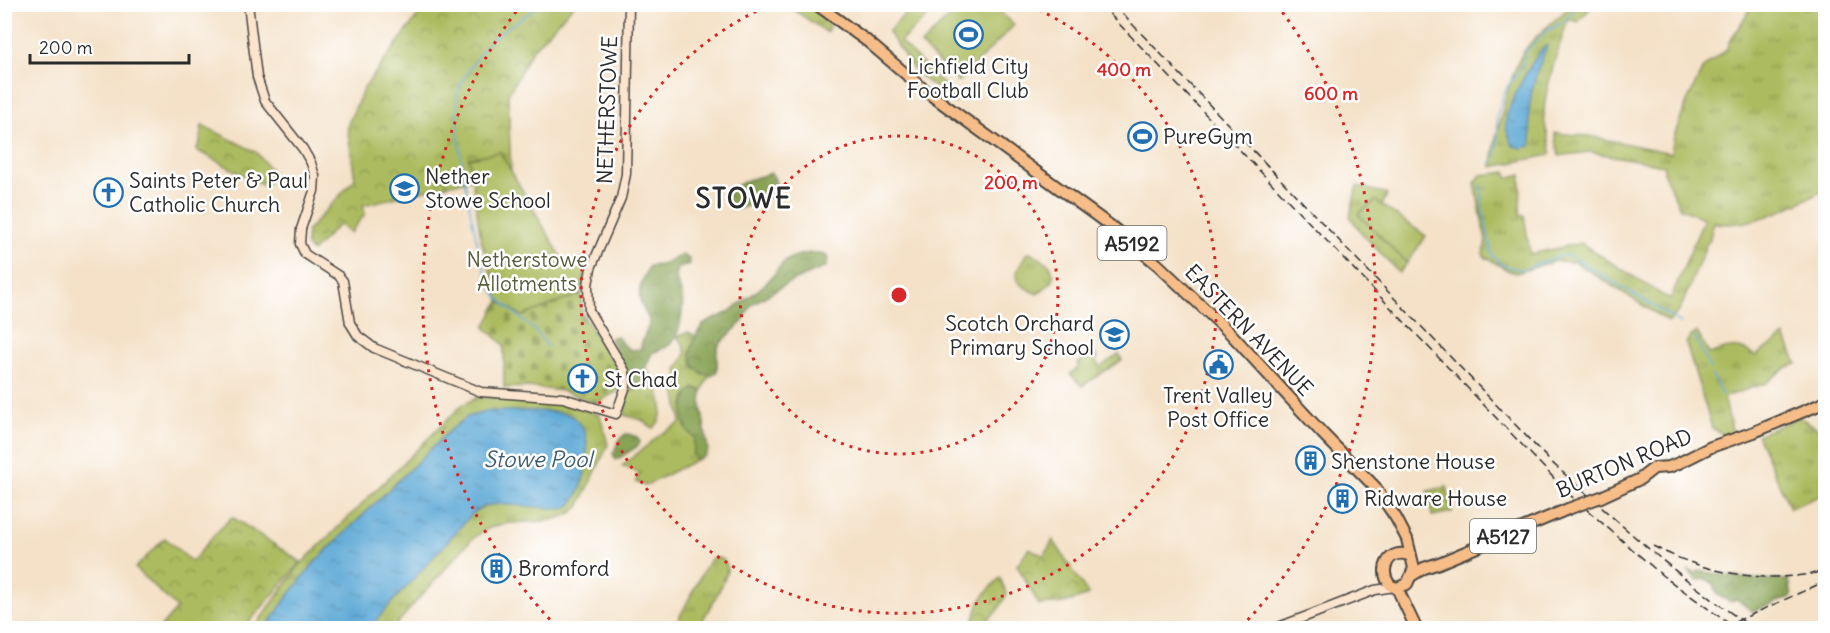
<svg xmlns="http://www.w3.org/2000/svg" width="1830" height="633" viewBox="0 0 1830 633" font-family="Delius,sans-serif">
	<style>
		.grass { fill: url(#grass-tufts); stroke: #6c7344; stroke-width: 1.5 }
		.forest { fill: url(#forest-crowns); stroke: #5a6740; stroke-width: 1.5 }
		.cemetery { fill: url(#cemetery-stones); stroke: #6c7344; stroke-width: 1.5 }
		.park { fill: url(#park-crowns); stroke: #6c7344; stroke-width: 1.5 }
		.garden { fill: #acbb5e; stroke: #6c7344; stroke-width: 1.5 }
		.water { fill: url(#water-ripples); stroke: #446a80; stroke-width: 1.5 }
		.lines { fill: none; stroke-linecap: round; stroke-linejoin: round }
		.stream { stroke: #5da9d6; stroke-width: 1.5 }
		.secondary-casing { stroke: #494642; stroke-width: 11 }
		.highway-casing { stroke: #494642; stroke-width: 14 }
		.secondary { stroke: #fce5cf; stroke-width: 8 }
		.highway { stroke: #f7bd88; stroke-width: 10 }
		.rail { stroke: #2b2b2b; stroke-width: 1.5; stroke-dasharray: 9 4.5; stroke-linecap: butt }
		.highway-bridge-casing { stroke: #494642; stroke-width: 14; stroke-linecap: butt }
		.highway-bridge { stroke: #f7bd88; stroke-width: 10 }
		.ring { fill: none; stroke: #d62828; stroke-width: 3; stroke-dasharray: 3 6 }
		.labels { text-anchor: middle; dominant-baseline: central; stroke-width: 5; stroke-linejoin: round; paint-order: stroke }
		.shield { fill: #fff; stroke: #6b6b6b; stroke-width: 1.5 }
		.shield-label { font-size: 20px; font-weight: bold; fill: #2b2b2b }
		.poi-label { font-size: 21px; fill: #2b2b2b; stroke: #fff; text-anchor: start }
		.street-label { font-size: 21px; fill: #2b2b2b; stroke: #fff }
		.park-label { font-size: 21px; fill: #585d3d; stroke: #fff }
		.water-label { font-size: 22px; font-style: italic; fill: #3f5d6f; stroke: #fff }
		.district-label { font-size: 27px; font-weight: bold; letter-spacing: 1.5px; fill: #2b2b2b; stroke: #fff }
		.centre { fill: #d62828; stroke: #fff; stroke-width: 3 }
		.ring-label { font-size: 18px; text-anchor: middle; font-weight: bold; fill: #d62828; stroke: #fff; stroke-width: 5; stroke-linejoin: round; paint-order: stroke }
	</style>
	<defs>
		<pattern id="grass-tufts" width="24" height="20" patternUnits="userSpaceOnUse" patternTransform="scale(1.5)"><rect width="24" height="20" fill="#acbb5e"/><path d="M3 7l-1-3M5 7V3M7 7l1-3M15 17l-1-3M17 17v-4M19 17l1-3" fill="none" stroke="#8c984e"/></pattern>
		<pattern id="forest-crowns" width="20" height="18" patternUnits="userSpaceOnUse" patternTransform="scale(1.5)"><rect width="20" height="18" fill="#89a355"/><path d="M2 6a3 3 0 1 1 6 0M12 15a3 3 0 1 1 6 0" fill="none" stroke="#708547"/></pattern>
		<pattern id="cemetery-stones" width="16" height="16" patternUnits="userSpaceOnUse" patternTransform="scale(1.5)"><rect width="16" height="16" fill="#acbb5e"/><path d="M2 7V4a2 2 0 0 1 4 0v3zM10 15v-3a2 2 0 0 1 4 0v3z" fill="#8c984e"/></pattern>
		<pattern id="park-crowns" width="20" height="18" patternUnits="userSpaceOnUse" patternTransform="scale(1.5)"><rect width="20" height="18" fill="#acbb5e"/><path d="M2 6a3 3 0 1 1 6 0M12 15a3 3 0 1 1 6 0" fill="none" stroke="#8c984e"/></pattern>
		<pattern id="water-ripples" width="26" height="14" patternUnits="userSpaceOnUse" patternTransform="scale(1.5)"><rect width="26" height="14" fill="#5da9d6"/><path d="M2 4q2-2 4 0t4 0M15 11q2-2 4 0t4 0" fill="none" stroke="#4d8aae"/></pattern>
	</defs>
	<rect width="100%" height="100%" fill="#fff"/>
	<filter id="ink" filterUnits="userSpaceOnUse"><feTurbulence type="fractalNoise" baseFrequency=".0167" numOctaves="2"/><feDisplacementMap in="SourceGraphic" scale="12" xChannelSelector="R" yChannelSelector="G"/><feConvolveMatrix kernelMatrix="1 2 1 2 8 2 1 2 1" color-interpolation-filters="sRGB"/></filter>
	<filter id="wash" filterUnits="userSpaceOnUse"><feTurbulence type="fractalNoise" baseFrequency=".008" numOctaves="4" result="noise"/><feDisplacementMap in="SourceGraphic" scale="24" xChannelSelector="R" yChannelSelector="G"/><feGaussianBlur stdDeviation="1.35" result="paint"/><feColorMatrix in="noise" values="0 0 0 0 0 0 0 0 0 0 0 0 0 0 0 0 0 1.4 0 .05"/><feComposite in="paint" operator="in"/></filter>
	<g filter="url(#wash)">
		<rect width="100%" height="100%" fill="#f4e1c7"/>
		<g class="grass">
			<polygon points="787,5 808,5 826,18 829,28 826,32"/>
			<polygon points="913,5 940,5 900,42 956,96 955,103 916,73 888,32"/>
			<path d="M1572 5H1593L1578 22 1568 19C1560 46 1544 88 1544 115 1544 128 1550 139 1551 152L1549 155 1492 167C1494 141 1510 70 1525 50 1537 33 1557 19 1572 5Z"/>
			<path d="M1753 5H1825V190C1795 205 1747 231 1713 222L1710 239 1707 243 1680 310 1669 322 1575 262 1555 261 1516 273 1509 271 1485 257 1483 254 1486 241 1475 183 1481 175 1506 172 1508 178 1521 174 1520 214 1524 215 1530 254 1581 243 1670 300 1704 219 1680 208 1664 174V165L1590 152 1559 156 1555 133 1589 136 1671 153 1674 136 1687 102 1703 68 1727 49 1729 42Z"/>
			<polygon points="1357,186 1387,194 1382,206 1375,201 1358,214 1407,263 1399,273 1360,231 1350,216"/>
			<path d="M1030 252 1050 265 1054 276 1052 282 1037 294C1010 279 1012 281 1026 254Z"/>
			<path d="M688 332 696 337 690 354 699 372 709 376 702 391 695 388 685 399C683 415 683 427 695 438L693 454 696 460 645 486 636 482 639 473 622 466 661 434 681 423 675 388 680 386 677 370 686 354 683 343 677 337Z"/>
			<path d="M1697 332 1709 354C1726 348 1739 343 1755 356L1785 336 1797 364 1787 367 1766 383 1724 397 1733 434 1725 436 1712 428 1686 343 1690 337Z"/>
			<path d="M645 369 651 374V381C652 384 655 386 657 389 664 400 664 421 653 428L642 420 624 415 629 389 635 390Z"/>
			<path d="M478 397 557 401 600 415 608 445 579 507C557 527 526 519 498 525 487 528 478 534 470 541L393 628H254L299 566 310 555 462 405Z"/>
			<polygon points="1800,417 1825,433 1825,494 1790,508 1757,435"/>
			<path d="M716 558C722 558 726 560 727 566 730 576 704 617 698 628H674L707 564 711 559Z"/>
		</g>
		<g class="forest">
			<path d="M771 173C790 195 748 208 732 209L728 204V190L748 180Z"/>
			<path d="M811 253 825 255 828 258 826 267 788 283 752 304 743 321 719 345 717 351V371L712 376C683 371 688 345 702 326 708 319 722 317 730 311 743 301 759 291 770 279 776 274 778 266 785 261 793 256 802 254 811 253Z"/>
			<path d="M682 255 689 259 690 264 677 269C673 281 680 285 682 296 684 309 680 338 669 345 664 349 657 351 652 353L638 385 635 390 632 391 629 389V380L610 338 617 336 623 345 631 350 641 349C640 338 650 331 649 321 648 315 642 309 641 303 636 289 644 278 649 266L661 265Z"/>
			<path d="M695 388 702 391 701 404 708 450 705 456 696 460 693 454 695 438C693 436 690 434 688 432 680 419 682 395 695 388Z"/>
			<path d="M628 434 637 437 640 441 638 446 616 460 613 454C617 446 619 435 628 434Z"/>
			<path d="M1688 570 1697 574 1698 571 1750 579 1789 580 1792 597 1752 611 1736 599 1731 602C1720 597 1716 596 1714 584L1706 579 1697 581Z"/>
		</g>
		<polygon class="cemetery" points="581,294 582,313 621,374 618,391 596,403 563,391 528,387 504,388 504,345 485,327 499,301 522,316"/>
		<g class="park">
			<polygon points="426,5 574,5 532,50 508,95 511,174 500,152 469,158 472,179 363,205 365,214 350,233 339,224 312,252 306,245 307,231 355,179 347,126 364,88"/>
			<polygon points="202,125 256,152 272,172 266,187 196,150 200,142"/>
			<polygon points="1094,353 1098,358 1095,360 1100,367 1119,354 1122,360 1082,386 1070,374 1079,367 1077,364"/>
			<polygon points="1447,487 1452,512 1432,516 1428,491"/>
			<polygon points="232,517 301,562 244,628 160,628 177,608 135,568 165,538 192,562 213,536"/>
			<polygon points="1053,540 1089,595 1064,603 1039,605 1017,565 1029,548 1044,556"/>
			<path d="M1000 578 1007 594 998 610 985 622H974C975 604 987 590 1000 578Z"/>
		</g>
		<g class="garden">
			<polygon points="962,5 993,5 1014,25 958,82 921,45"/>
			<polygon points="500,152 564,262 588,258 581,294 522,316 499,301 481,239 469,158"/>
			<polygon points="1376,201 1426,236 1407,263 1358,214"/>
		</g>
		<g class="water">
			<path d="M1545 46H1547C1538 67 1529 94 1529 117 1530 127 1532 135 1531 146L1522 148 1513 146C1511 140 1507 133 1506 127 1503 109 1533 59 1545 46Z"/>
			<path d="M489 411C507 412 558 408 572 416 577 420 581 425 584 430 592 448 584 504 563 509L497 504 485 506 473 513 369 628H265L291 592 316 561 448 432 467 417Z"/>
		</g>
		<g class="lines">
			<g class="stream">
				<path d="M540 4C524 19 504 27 489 42 481 49 464 77 459 88 448 110 478 270 494 292 509 313 534 324 548 347"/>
				<polyline points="1492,163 1496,155 1498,136 1497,116 1505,90 1520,69 1527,50 1545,32 1565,21 1579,4"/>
				<polyline points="1481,185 1483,209 1492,255 1502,265 1523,270 1560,256 1569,255 1681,323"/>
				<polyline points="1695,337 1710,369"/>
				<polyline points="1712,375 1722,395"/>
			</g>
		</g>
	</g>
	<g filter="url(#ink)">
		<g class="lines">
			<defs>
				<g id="secondary">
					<polyline points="248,4 257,77 265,101 303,149 311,163 315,176 314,191 301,229 300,244 305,254 339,276 343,281 350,323 358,336 374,348 481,392 563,398 616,414 626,386 625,371 589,311 588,285 591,268 621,198 626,174 629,4"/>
					<polyline points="1276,628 1375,590 1394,587"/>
				</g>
				<g id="highway">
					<path d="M816 4 867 41 927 92 1112 227 1157 264 1231 334 1322 433 1375 487 1396 518 1407 539 1414 568 1407 584 1397 588 1391 586C1377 571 1389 546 1411 556"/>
					<polyline points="1601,497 1640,479 1654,468 1669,467 1679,463 1711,447 1754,432 1826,402"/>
					<polyline points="1411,576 1424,568 1439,563 1568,509"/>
					<polyline points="1397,588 1416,628"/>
				</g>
			</defs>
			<use href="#secondary" class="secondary-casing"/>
			<use href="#highway" class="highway-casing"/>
			<use href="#secondary" class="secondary"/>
			<use href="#highway" class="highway"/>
			<g class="rail">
				<polyline points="1100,4 1570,495 1663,576 1735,628"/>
				<path d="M1113 4 1548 459C1614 519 1679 579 1753 628"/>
				<path d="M1653 546C1707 574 1766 585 1826 571"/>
				<polyline points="1735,622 1826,581"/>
			</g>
			<defs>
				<polyline id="highway-bridge" points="1568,509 1601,497"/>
			</defs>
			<use href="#highway-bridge" class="highway-bridge-casing"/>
			<use href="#highway-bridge" class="highway-bridge"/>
		</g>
	</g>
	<g class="ring">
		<circle cx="899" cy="295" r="159"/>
		<path d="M1031 6A318 318 0 1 1 767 6"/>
		<path d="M556 626A477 477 0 0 1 521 5M1277 5A477 477 0 0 1 1242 626"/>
	</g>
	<defs>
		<symbol id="stadium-ring" viewBox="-11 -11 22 22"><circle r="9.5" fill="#fff" stroke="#1f6fb2" stroke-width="1.5"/><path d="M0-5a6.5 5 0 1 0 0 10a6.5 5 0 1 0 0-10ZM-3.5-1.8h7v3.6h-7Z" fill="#1f6fb2"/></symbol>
		<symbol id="school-ring" viewBox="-11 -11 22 22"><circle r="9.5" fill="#fff" stroke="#1f6fb2" stroke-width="1.5"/><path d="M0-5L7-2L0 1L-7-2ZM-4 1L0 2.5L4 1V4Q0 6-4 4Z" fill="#1f6fb2"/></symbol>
		<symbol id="church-ring" viewBox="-11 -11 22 22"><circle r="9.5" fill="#fff" stroke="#1f6fb2" stroke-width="1.5"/><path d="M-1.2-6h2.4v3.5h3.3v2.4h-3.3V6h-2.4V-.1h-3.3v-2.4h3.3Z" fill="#1f6fb2"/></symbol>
		<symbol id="civic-ring" viewBox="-11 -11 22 22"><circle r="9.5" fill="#fff" stroke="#1f6fb2" stroke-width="1.5"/><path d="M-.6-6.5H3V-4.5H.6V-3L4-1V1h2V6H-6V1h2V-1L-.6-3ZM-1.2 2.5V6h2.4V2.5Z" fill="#1f6fb2"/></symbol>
		<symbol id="building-ring" viewBox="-11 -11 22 22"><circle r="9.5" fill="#fff" stroke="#1f6fb2" stroke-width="1.5"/><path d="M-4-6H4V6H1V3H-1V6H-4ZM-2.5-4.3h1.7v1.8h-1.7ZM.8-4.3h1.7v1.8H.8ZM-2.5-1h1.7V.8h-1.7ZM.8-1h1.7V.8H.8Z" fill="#1f6fb2"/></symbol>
	</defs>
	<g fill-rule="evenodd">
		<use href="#stadium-ring" x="952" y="18" width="33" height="33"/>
		<use href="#stadium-ring" x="1126" y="120" width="33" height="33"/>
		<use href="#school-ring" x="388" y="172" width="33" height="33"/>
		<use href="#church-ring" x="92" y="176" width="33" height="33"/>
		<use href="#school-ring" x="1098" y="318" width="33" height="33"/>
		<use href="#civic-ring" x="1202" y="348" width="33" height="33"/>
		<use href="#church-ring" x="566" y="362" width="33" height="33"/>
		<use href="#building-ring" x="1294" y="444" width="33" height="33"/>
		<use href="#building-ring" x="1326" y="482" width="33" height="33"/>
		<use href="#building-ring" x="480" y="552" width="33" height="33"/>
	</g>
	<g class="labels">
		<g class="shield">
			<rect x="1097.5" y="226" width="69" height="34" rx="4.5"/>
			<rect x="1470" y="519" width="66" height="34" rx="4.5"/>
		</g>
		<g class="shield-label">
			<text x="1132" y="243">A5192</text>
			<text x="1503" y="536">A5127</text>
		</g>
		<g class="poi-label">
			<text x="968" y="66" text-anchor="middle">Lichfield City<tspan x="968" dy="24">Football Club</tspan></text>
			<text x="1163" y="136">PureGym</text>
			<text x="425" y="176">Nether<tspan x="425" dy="24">Stowe School</tspan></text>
			<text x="129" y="180">Saints Peter &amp; Paul<tspan x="129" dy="24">Catholic Church</tspan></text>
			<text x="1094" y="323" text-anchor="end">Scotch Orchard<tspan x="1094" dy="24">Primary School</tspan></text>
			<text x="604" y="379">St Chad</text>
			<text x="1218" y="395" text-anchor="middle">Trent Valley<tspan x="1218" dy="24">Post Office</tspan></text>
			<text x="1331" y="461">Shenstone House</text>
			<text x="1364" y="498">Ridware House</text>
			<text x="518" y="568">Bromford</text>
		</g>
		<g class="street-label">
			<text transform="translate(607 110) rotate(-88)">NETHERSTOWE</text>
			<text transform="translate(1249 330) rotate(46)">EASTERN AVENUE</text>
			<text transform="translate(1624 463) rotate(-23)">BURTON ROAD</text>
		</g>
		<g class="park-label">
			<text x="527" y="259">Netherstowe<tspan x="527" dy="24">Allotments</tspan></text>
		</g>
		<g class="water-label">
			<text x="538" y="459">Stowe Pool</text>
		</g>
		<g class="district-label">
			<text x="744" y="198">STOWE</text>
		</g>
	</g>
	<circle cx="899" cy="295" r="9" class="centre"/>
	<g class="ring-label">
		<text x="1124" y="76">400 m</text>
		<text x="1331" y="100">600 m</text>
		<text x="1011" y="189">200 m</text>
	</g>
	<rect width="1830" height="633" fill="none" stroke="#fff" stroke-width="24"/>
	<path d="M30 54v9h159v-9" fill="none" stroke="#2b2b2b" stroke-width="3"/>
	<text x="39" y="54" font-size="18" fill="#2b2b2b" stroke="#ffffff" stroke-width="4.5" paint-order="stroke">200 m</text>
</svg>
